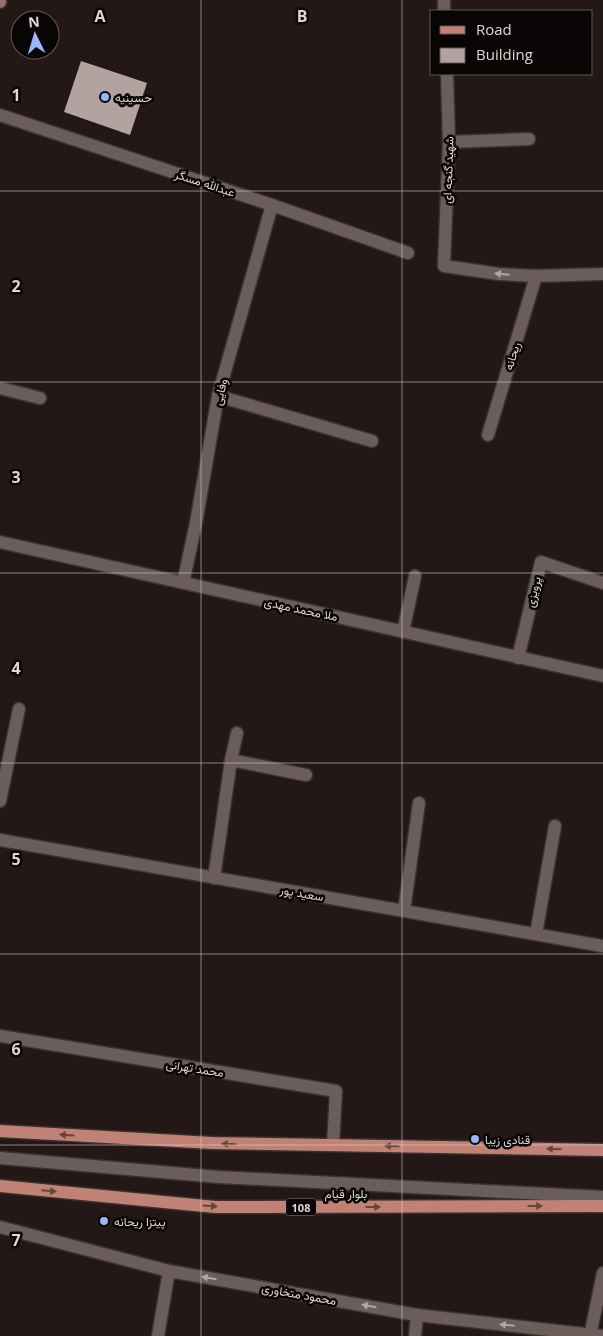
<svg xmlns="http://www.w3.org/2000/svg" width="603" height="1336" viewBox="0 0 603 1336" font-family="'Open Sans',Vazirmatn,sans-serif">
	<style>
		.building { fill: #b3a3a0 }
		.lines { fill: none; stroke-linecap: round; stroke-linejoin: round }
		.service-casing { stroke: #3a3231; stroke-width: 15 }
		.minor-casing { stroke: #3a3231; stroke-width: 15 }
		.secondary-casing { stroke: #3a3231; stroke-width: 15 }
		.primary-casing { stroke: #3a3231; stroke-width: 15 }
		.service { stroke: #6b5d5a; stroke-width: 12 }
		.minor { stroke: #6b5d5a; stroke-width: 12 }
		.secondary { stroke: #967068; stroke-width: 12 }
		.primary { stroke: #c18275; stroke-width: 12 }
		.oneway { fill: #b1a6a4 }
		.oneway2 { fill: #65443c }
		.grid { fill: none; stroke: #dfd7d5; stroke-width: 1; stroke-opacity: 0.55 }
		.poi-dot { fill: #97b6fd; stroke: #090504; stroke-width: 2 }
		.labels { text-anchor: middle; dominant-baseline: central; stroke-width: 5; stroke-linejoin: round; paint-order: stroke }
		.shield { fill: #090504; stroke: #9f9896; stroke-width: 1 }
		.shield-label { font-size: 11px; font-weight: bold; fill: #dfd7d5 }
		.poi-label { font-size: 12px; fill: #dfd7d5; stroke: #090504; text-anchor: start }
		.street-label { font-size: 12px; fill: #dfd7d5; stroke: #090504 }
		.grid-label { font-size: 16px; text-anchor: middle; font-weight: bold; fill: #dfd7d5; stroke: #090504; stroke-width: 5; stroke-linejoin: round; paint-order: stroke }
	</style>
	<rect width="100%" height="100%" fill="#231815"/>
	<polygon class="building" points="81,61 147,83 130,135 64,112"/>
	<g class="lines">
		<defs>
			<polyline id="service" points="0,1158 219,1177 603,1197"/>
			<g id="minor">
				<polyline points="444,0 444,11"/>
				<polyline points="447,74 449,142 444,266 499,274 536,276 603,274"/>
				<polyline points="0,115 272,205 408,253"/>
				<polyline points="449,142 529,139"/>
				<polyline points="0,388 40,398"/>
				<polyline points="218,396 372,441"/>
				<polyline points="488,435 536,276"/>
				<polyline points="0,542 603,676"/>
				<polyline points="183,583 196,523 218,396 272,205"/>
				<polyline points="403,632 415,576"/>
				<polyline points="518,658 541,562 603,583"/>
				<polyline points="231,760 306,775"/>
				<polyline points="0,801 19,709"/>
				<polyline points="0,840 603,946"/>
				<polyline points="214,878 231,760 237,733"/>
				<polyline points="404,911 419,803"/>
				<polyline points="536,934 555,826"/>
				<polyline points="0,1036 336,1091 333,1145"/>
				<polyline points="0,1227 169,1271 417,1315 602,1336"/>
				<polyline points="158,1336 169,1271"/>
				<polyline points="415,1336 417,1315"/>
				<polyline points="590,1336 603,1273"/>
			</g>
			<polyline id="secondary" points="0,2 0,0"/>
			<g id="primary">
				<polyline points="0,1131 212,1143 603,1150"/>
				<polyline points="0,1186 215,1207 603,1206"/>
			</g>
		</defs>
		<use href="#service" class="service-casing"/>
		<use href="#minor" class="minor-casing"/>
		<use href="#secondary" class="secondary-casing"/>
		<use href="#primary" class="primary-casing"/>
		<use href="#service" class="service"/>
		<use href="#minor" class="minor"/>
		<use href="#secondary" class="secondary"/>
		<use href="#primary" class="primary"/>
	</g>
	<defs><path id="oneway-solid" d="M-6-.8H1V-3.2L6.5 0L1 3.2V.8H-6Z" transform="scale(1.25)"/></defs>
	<g class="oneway">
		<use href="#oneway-solid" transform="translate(502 274) rotate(-175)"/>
		<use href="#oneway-solid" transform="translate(209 1278) rotate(-170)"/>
		<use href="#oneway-solid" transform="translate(369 1306) rotate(-170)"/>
		<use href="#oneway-solid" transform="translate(507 1325) rotate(-174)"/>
	</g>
	<g class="oneway2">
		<use href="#oneway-solid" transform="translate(67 1135) rotate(-177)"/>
		<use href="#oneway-solid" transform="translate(229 1144) rotate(-179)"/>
		<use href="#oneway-solid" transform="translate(392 1146) rotate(-179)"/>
		<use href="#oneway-solid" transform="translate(554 1149) rotate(-179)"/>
		<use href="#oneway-solid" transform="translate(49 1191) rotate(5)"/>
		<use href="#oneway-solid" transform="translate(210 1206) rotate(4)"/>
		<use href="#oneway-solid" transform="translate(535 1206)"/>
		<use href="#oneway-solid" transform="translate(373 1207)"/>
	</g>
	<path class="grid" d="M201 0V1336M402 0V1336M0 191H603M0 382H603M0 573H603M0 763H603M0 954H603M0 1145H603"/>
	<g class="poi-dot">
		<circle cx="105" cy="97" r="5"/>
		<circle cx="475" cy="1139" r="5"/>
		<circle cx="104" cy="1221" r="5"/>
	</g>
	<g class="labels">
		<rect class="shield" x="286" y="1198.5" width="30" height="17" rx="4"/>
		<g class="shield-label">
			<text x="301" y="1207">108</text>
		</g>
		<g class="poi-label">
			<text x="115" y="97">حسینیه</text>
			<text x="485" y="1139">قنادی زیبا</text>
			<text x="114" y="1221">پیتزا ریحانه</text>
		</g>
		<g class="street-label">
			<text transform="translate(448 170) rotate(-88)">شهید گنجه ای</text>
			<text transform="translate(205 183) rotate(18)">عبدالله مسگر</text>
			<text transform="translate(512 356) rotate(-73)">ریحانه</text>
			<text transform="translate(220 392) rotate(-77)">وفایی</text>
			<text transform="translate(533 592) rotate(-77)">پرویزی</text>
			<text transform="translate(301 609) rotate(12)">ملا محمد مهدی</text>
			<text transform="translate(302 893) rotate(10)">سعید پور</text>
			<text transform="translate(195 1068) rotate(9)">محمد تهرانی</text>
			<text x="346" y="1193">بلوار قیام</text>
			<text transform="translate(299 1294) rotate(10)">محمود متخاوری</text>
		</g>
	</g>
	<g class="grid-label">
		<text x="100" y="22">A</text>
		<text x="302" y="22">B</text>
		<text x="16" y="101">1</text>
		<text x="16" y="292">2</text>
		<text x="16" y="483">3</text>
		<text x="16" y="674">4</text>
		<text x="16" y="865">5</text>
		<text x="16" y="1055">6</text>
		<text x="16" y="1246">7</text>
	</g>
	<rect x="430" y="10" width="162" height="65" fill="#090504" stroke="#5f5958"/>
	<rect x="440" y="26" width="25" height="8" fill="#c18275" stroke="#5f5958"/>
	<text x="476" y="35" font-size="15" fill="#dfd7d5">Road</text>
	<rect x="440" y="48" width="25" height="15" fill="#b3a3a0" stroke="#5f5958"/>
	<text x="476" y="60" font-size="15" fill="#dfd7d5">Building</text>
	<g transform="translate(35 35) rotate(355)"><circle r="24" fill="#090504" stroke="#5f5958"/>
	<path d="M0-4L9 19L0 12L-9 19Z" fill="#97b6fd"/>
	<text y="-8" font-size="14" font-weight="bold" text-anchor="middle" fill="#dfd7d5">N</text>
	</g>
</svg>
